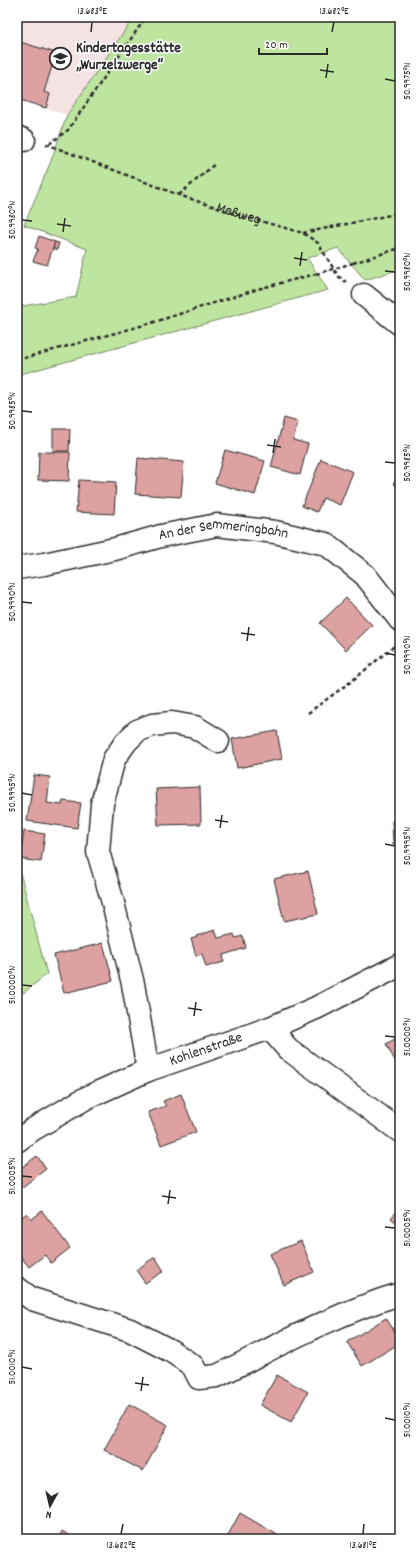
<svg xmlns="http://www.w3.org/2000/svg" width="417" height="1556" viewBox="0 0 417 1556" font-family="Dekko,sans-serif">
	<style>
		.built { fill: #f4e3e2 }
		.green { fill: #bee5a0; stroke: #748866 }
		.building { fill: #dca1a0; stroke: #2b2b2b }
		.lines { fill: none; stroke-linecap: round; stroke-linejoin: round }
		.minor-casing { stroke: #2b2b2b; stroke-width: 25 }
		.path { stroke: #2b2b2b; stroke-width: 2.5; stroke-dasharray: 4 3; stroke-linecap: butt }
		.minor { stroke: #fff; stroke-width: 22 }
		.path-bridge { stroke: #2b2b2b; stroke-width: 2.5; stroke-dasharray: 4 3; stroke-linecap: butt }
		.ticks { fill: none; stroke: #2b2b2b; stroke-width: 1.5 }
		.labels { text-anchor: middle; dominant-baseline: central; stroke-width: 3; stroke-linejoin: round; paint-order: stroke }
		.poi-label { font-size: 15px; font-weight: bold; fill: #2b2b2b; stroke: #fff; text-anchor: start }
		.street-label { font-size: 15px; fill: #2b2b2b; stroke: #fff }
		.neatline { fill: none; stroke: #2b2b2b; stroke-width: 1.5 }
		.ticks-label { font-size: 10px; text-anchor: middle; fill: #2b2b2b }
	</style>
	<rect width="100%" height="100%" fill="#fff"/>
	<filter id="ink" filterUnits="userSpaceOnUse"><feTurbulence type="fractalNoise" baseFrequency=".025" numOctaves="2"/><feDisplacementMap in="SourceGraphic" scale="8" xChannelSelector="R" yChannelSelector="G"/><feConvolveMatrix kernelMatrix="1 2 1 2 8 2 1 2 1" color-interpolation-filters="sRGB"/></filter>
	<g filter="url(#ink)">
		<polygon class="built" points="17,17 134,17 67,115 17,99"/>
		<g class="green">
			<polygon points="134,17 400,17 400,269 365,280 338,248 307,258 328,290 17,375 17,307 76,297 87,249 24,225 51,161 67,115"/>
			<polygon points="17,861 47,974 17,998"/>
		</g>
		<g class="building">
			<polygon points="17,41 56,53 44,92 50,94 46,108 17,99"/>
			<polygon points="39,236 55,242 47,265 33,261 38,249 35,248"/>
			<polygon points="55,242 59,243 57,250 53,248"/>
			<polygon points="284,418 298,422 293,440 308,444 300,475 271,467"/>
			<polygon points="53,429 70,429 69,451 53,451"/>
			<polygon points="225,450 265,461 255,495 215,483"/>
			<polygon points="39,452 70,452 69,481 38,480"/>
			<polygon points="138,458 184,462 181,497 135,494"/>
			<polygon points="321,459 353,472 340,505 323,498 317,512 302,506"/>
			<polygon points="400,476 400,489 393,483"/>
			<polygon points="79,480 116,482 114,514 76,512"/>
			<polygon points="17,482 20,482 19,513 17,513"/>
			<polygon points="346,598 372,625 346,650 320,623"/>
			<polygon points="277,731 282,759 237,768 232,739"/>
			<polygon points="34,775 50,777 47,803 62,805 63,801 81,803 77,828 27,821"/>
			<polygon points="200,787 201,824 158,825 156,789"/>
			<polygon points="392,821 400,821 400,844 393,844"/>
			<polygon points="24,831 45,834 41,862 20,859"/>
			<polygon points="308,871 318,914 284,921 274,879"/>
			<polygon points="215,930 218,938 234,934 235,938 243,936 246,948 223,955 224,962 206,967 202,954 196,956 191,939 197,937 196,936"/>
			<polygon points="103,943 113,981 64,993 54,955"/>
			<polygon points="400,1036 400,1070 386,1044"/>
			<polygon points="17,1066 24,1073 17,1080"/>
			<polygon points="181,1094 196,1132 161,1145 148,1112 166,1106 163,1101"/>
			<polygon points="37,1156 46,1169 21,1188 17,1182 17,1171"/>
			<polygon points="400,1208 400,1226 391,1218"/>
			<polygon points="42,1211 70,1248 51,1263 45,1255 29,1267 17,1252 17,1221 27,1213 32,1219"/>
			<polygon points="301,1241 314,1272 284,1285 270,1254"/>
			<polygon points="155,1257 164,1271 145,1283 136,1270"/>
			<polygon points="386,1318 400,1340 400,1343 362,1366 347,1342"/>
			<polygon points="277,1375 308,1392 291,1422 260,1405"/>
			<polygon points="129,1404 168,1425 143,1471 104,1450"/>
			<polygon points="240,1513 276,1534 273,1539 226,1539"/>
			<polygon points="62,1531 75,1539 58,1539"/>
			<polygon points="302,1534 311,1539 299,1539"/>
		</g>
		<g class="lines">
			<defs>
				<g id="minor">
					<polyline points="17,137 24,140"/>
					<polyline points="364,295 400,324"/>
					<path id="s2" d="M17 568 44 564 115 549 161 536 217 525 275 532 326 544 365 575 400 620"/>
					<polyline points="270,1028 288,1049 400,1131"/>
					<polyline points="148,1070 133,984 112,899 98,852 102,804 114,759 126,742 137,731 152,725 172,723 195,727 218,741"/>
					<path id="s3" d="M17 1141 32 1130 86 1098 148 1070 270 1028 316 1008 400 965"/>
					<path d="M17 1288 32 1299 130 1330 171 1351 193 1366 199 1378 217 1376C277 1346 336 1313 400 1294"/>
				</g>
			</defs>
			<use href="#minor" class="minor-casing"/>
			<g class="path">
				<path id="s1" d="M46 144 179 195 239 215 303 233 318 243 338 276 346 282"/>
				<polyline points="49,144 68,130 146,17"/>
				<polyline points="179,195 216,163"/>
				<polyline points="303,233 400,213"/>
				<polyline points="353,263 400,248"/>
				<polyline points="17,360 148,324 258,289 316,274"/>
				<polyline points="308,713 353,680 399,642"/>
			</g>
			<use href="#minor" class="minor"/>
			<polyline class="path-bridge" points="316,274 353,263"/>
		</g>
	</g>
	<path class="ticks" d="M91 32 92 22M332 32 334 22M320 70 334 72M326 78 328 64M385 79 395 81M22 220 32 221M57 224 71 226M63 232 65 218M294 258 307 260M300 266 302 252M385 271 395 272M22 411 32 412M267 445 281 447M273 453 275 439M385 462 395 463M22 602 32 603M241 633 255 635M247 641 249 627M385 653 395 655M22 793 32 795M215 820 228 822M220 828 222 815M385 844 395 846M22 985 32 986M188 1008 202 1010M194 1016 196 1002M385 1036 395 1037M22 1176 32 1177M162 1196 176 1198M168 1204 170 1190M385 1227 395 1228M22 1367 32 1369M135 1383 149 1385M141 1391 143 1377M385 1418 395 1420M121 1534 123 1524M363 1534 364 1524"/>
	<defs>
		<symbol id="school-ring" viewBox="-11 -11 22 22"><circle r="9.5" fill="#fff" stroke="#2b2b2b" stroke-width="1.5"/><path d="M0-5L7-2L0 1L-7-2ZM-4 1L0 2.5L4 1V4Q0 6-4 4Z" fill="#2b2b2b"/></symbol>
	</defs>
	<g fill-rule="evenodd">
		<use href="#school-ring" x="48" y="46" width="25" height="25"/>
	</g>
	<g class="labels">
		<g class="poi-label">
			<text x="76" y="49">Kindertagesstätte<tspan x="76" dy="17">„Wurzelzwerge“</tspan></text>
		</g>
		<g class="street-label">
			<text stroke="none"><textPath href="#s1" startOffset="205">Meßweg</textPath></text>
			<text stroke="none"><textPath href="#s2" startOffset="211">An der Semmeringbahn</textPath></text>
			<text stroke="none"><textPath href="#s3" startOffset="211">Kohlenstraße</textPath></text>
		</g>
	</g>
	<rect width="417" height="1556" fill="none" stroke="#fff" stroke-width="44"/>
	<g transform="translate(50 1506) rotate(188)" stroke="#ffffff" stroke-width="3" paint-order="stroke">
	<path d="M0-3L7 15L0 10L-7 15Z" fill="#2b2b2b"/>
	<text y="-6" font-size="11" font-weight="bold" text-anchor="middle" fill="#2b2b2b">N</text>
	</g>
	<path d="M259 48v6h68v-6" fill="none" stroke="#2b2b2b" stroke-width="2"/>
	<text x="265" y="48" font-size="12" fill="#2b2b2b" stroke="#ffffff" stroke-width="3" paint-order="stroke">20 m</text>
	<rect x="22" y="22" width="373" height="1512" class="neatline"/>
	<g class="ticks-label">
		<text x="92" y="14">13.683°E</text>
		<text x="334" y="14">13.682°E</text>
		<text transform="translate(406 81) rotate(-90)" y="4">50.9975°N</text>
		<text transform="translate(11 220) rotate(-90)" y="4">50.9980°N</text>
		<text transform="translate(406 272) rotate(-90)" y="4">50.9980°N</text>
		<text transform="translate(11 411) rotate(-90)" y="4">50.9985°N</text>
		<text transform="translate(406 463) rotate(-90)" y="4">50.9985°N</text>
		<text transform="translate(11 602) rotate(-90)" y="4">50.9990°N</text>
		<text transform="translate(406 655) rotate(-90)" y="4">50.9990°N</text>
		<text transform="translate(11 793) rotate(-90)" y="4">50.9995°N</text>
		<text transform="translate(406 846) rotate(-90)" y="4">50.9995°N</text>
		<text transform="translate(11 985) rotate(-90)" y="4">51.0000°N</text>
		<text transform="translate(406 1037) rotate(-90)" y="4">51.0000°N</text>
		<text transform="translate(11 1176) rotate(-90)" y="4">51.0005°N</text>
		<text transform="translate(406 1228) rotate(-90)" y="4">51.0005°N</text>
		<text transform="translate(11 1367) rotate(-90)" y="4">51.0010°N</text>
		<text transform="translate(406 1420) rotate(-90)" y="4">51.0010°N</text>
		<text x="121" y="1548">13.682°E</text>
		<text x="363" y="1548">13.681°E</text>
	</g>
</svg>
